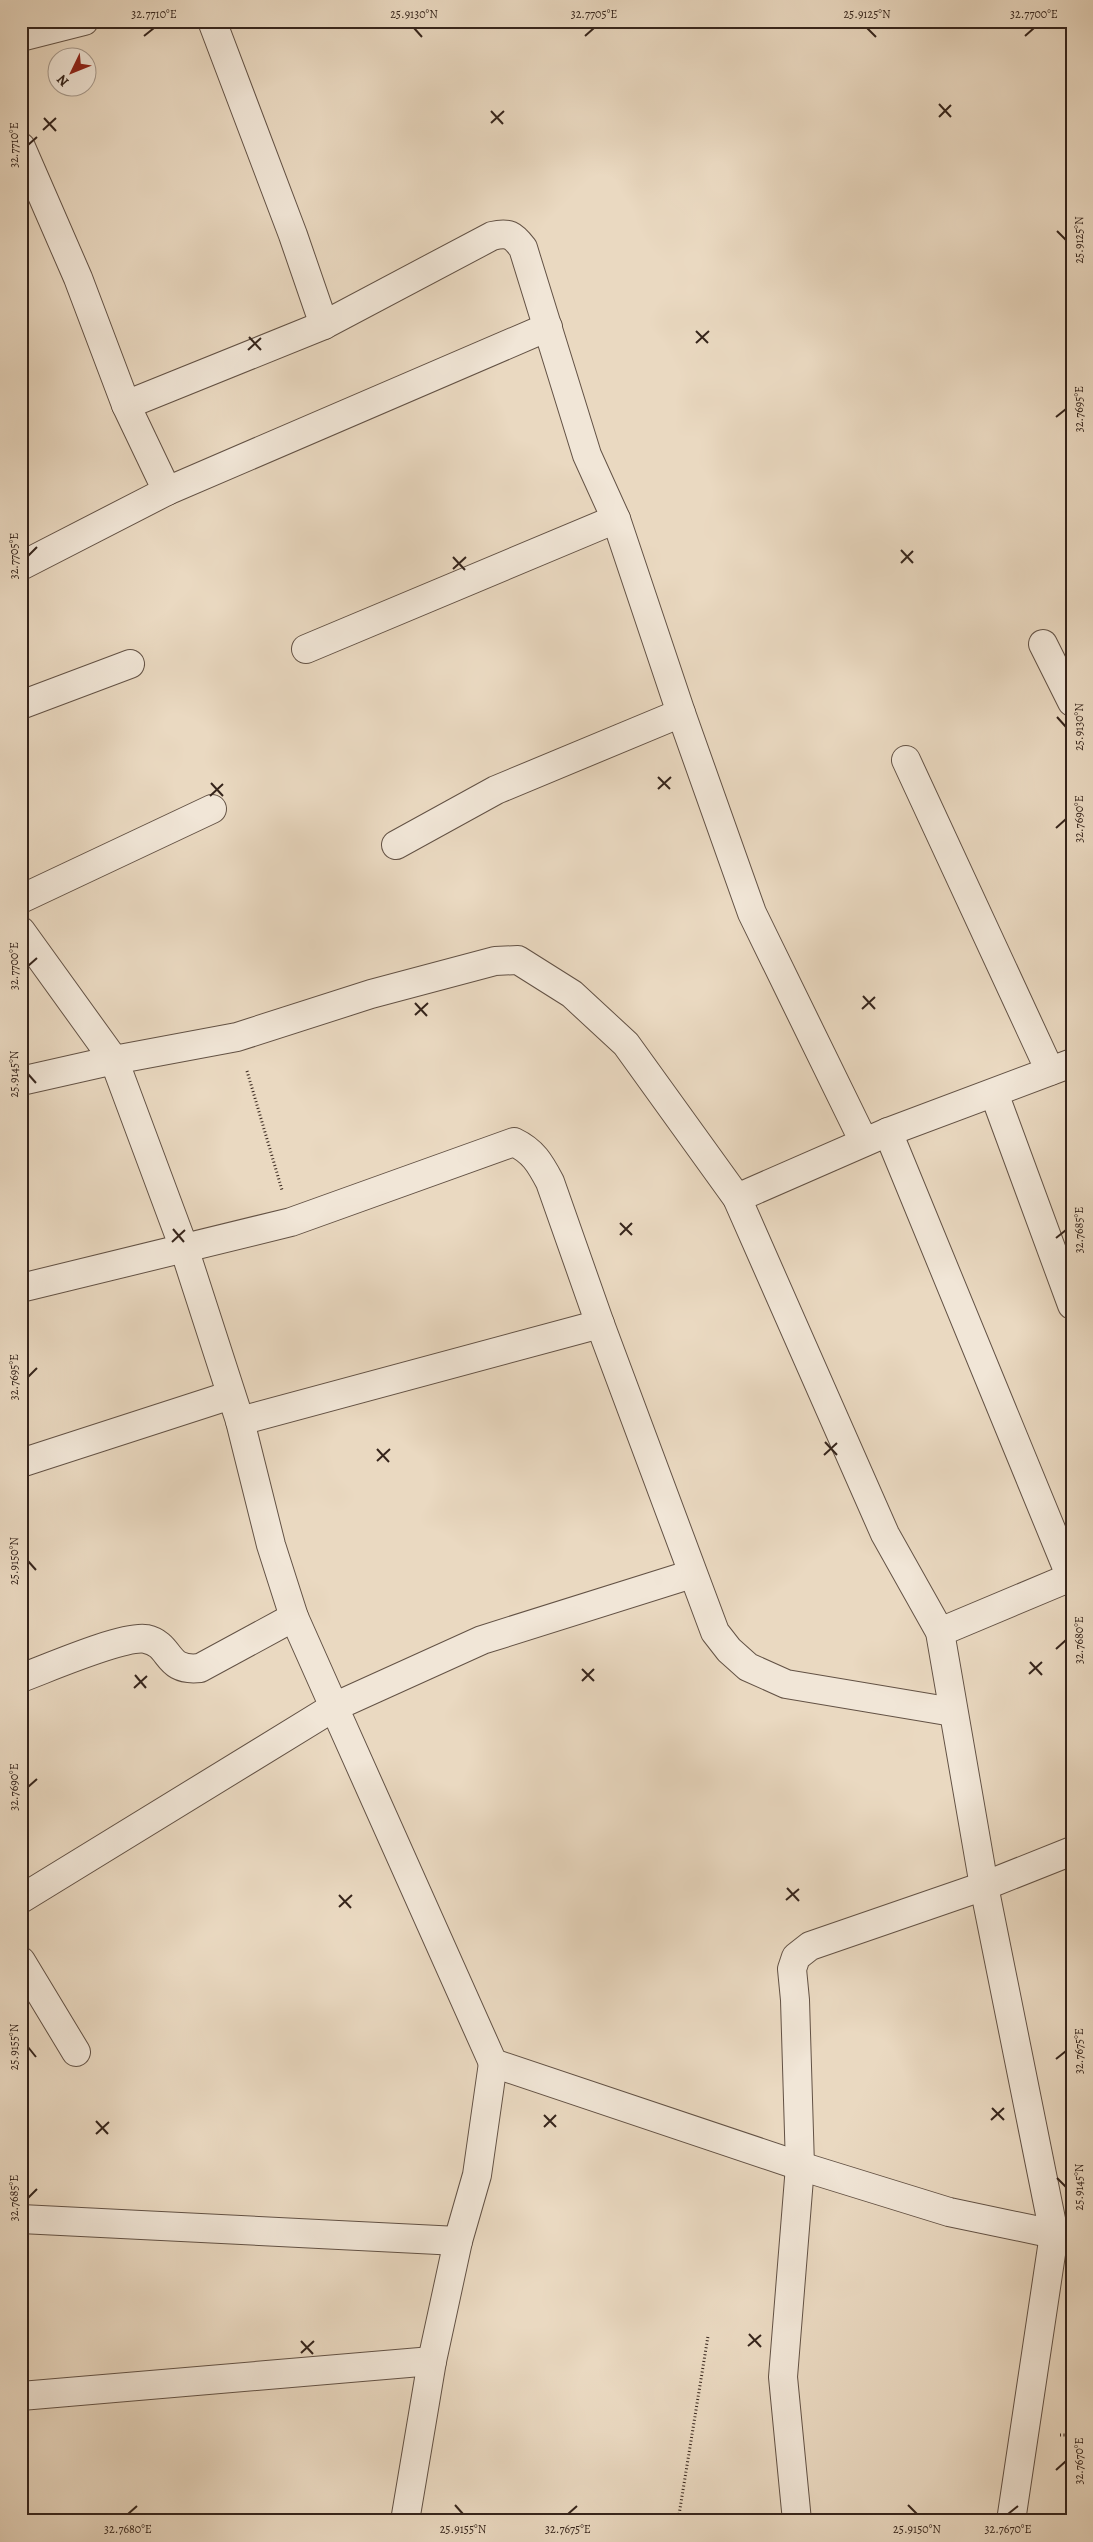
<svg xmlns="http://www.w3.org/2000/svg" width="1093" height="2542" viewBox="0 0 1093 2542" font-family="Alegreya,serif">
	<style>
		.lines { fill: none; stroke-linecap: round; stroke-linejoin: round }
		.minor-casing { stroke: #635245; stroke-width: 30 }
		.path { stroke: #36251c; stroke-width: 3; stroke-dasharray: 1 2.5; stroke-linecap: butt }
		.minor { stroke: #f1e6d7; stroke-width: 28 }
		.ticks { fill: none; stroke: #36251c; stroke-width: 2 }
		.neatline { fill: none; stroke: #36251c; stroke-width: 2 }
		.ticks-label { font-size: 12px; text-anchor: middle; fill: #36251c }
	</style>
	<rect width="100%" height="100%" fill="#ead9c1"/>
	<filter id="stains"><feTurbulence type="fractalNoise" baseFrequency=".004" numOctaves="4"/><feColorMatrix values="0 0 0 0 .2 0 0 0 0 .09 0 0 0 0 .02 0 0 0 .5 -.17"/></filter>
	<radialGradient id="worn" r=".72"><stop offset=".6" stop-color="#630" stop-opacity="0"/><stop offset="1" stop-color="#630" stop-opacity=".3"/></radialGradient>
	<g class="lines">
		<defs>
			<g id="minor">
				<polyline points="212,21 293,235 324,325"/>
				<polyline points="21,37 84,21"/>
				<polyline points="21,147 78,278 126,405 167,491"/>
				<path d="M126 405 324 325 492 236C509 232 513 235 523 248L587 455 616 519 681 713 752 913 864 1142"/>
				<polyline points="21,566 167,491 548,327"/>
				<polyline points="1043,644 1072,702"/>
				<polyline points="306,649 616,519"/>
				<polyline points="21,705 130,664"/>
				<polyline points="906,760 1050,1071"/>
				<polyline points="396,845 496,790 681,713"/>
				<polyline points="21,899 212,809"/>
				<path d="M21 931 114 1060 184 1248 240 1421 271 1545 294 1617 200 1668C164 1672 173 1645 146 1639 123 1635 46 1669 21 1678"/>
				<polyline points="21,1081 114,1060 237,1037 371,994 495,961 518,960 572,994 626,1044 737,1198 885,1534 940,1632 984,1886 1054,2234 1011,2521"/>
				<polyline points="994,1093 1072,1305"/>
				<polyline points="888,1132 1072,1580"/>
				<polyline points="737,1198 888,1132 1072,1063"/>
				<path d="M21 1288 291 1222 514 1142C533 1151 540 1163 550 1182L600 1324 715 1632 729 1650 748 1667 786 1684 953 1712"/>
				<polyline points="240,1421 600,1324"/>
				<polyline points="21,1463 231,1395"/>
				<polyline points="692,1574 482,1640 334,1707 493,2063 800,2166 949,2212 1054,2234 1070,2234"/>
				<polyline points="940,1632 1071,1577"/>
				<polyline points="21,1899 334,1707 294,1617"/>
				<polyline points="21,1961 76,2052"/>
				<polyline points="21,2219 458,2241"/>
				<polyline points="21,2396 432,2361"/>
				<polyline points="405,2521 432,2361 458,2241 477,2175 493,2063"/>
				<polyline points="797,2521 783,2377 800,2166 795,2000 792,1969 796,1957 810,1946 984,1886 1072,1851"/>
			</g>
		</defs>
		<use href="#minor" class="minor-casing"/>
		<g class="path">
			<polyline points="247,1071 282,1190"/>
			<polyline points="1060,2435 1072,2435"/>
			<polyline points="678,2521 708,2336"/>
		</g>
		<use href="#minor" class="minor"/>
	</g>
	<path class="ticks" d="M414 28 422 37M867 28 876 37M144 36 154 28M585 36 594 28M1025 36 1034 28M939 104 951 117M491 111 503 124M939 117 951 105M44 118 56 131M491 123 504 111M43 130 56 118M28 145 37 137M1057 231 1066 240M696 331 708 343M249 337 261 350M696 343 709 331M248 350 261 338M1056 417 1066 409M901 550 913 563M28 556 37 547M453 557 465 570M901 563 913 551M453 569 466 557M1057 717 1066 727M658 777 670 789M211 783 223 796M658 789 671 777M210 796 223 784M1056 828 1066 819M28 966 37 958M863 996 875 1009M415 1003 427 1016M862 1009 875 997M415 1015 428 1003M28 1074 36 1083M620 1223 632 1235M173 1229 184 1242M620 1235 632 1223M1056 1238 1066 1230M172 1242 185 1230M28 1377 37 1368M825 1442 837 1455M377 1449 389 1462M824 1455 837 1443M377 1461 390 1449M28 1561 36 1570M1056 1649 1066 1640M1030 1662 1042 1675M582 1669 594 1681M1029 1674 1042 1662M135 1675 146 1688M582 1681 594 1669M134 1688 147 1676M28 1787 37 1779M787 1888 799 1901M339 1895 351 1908M786 1900 799 1889M339 1907 352 1895M28 2047 36 2057M1056 2059 1066 2051M992 2108 1004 2120M544 2115 556 2127M991 2120 1004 2108M96 2121 108 2134M544 2127 556 2115M96 2134 109 2122M1057 2178 1066 2187M28 2198 37 2189M749 2334 761 2347M301 2341 313 2354M748 2346 761 2335M301 2353 314 2341M1056 2470 1066 2461M455 2505 463 2514M908 2505 917 2514M128 2514 137 2506M568 2514 577 2506M1008 2514 1018 2506"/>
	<rect width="1093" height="2542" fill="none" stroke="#ead9c1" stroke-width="55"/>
	<g transform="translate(72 72) rotate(227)"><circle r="24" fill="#f1e6d7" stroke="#a6998c"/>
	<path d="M0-4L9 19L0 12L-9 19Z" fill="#8f2418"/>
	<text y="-8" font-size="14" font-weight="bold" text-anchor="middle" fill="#36251c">N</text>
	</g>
	<rect x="28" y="28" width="1038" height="2486" class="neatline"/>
	<g class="ticks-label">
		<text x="154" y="18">32.7710°E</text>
		<text x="414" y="18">25.9130°N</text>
		<text x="594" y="18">32.7705°E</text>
		<text x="867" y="18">25.9125°N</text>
		<text x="1034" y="18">32.7700°E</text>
		<text transform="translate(14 145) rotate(-90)" y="4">32.7710°E</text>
		<text transform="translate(1079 240) rotate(-90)" y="4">25.9125°N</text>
		<text transform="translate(1079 409) rotate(-90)" y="4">32.7695°E</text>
		<text transform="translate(14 556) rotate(-90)" y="4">32.7705°E</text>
		<text transform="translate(1079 727) rotate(-90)" y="4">25.9130°N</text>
		<text transform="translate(1079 819) rotate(-90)" y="4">32.7690°E</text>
		<text transform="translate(14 966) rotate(-90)" y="4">32.7700°E</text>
		<text transform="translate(14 1074) rotate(-90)" y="4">25.9145°N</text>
		<text transform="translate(1079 1230) rotate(-90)" y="4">32.7685°E</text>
		<text transform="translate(14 1377) rotate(-90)" y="4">32.7695°E</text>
		<text transform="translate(14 1561) rotate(-90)" y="4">25.9150°N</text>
		<text transform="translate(1079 1640) rotate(-90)" y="4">32.7680°E</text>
		<text transform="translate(14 1787) rotate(-90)" y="4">32.7690°E</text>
		<text transform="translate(14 2047) rotate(-90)" y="4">25.9155°N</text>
		<text transform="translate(1079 2051) rotate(-90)" y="4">32.7675°E</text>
		<text transform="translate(1079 2187) rotate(-90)" y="4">25.9145°N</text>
		<text transform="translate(14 2198) rotate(-90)" y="4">32.7685°E</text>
		<text transform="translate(1079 2461) rotate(-90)" y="4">32.7670°E</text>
		<text x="128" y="2533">32.7680°E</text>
		<text x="463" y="2533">25.9155°N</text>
		<text x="568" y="2533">32.7675°E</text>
		<text x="917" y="2533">25.9150°N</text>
		<text x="1008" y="2533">32.7670°E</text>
	</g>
	<rect width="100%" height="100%" filter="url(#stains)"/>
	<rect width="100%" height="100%" fill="url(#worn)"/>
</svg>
